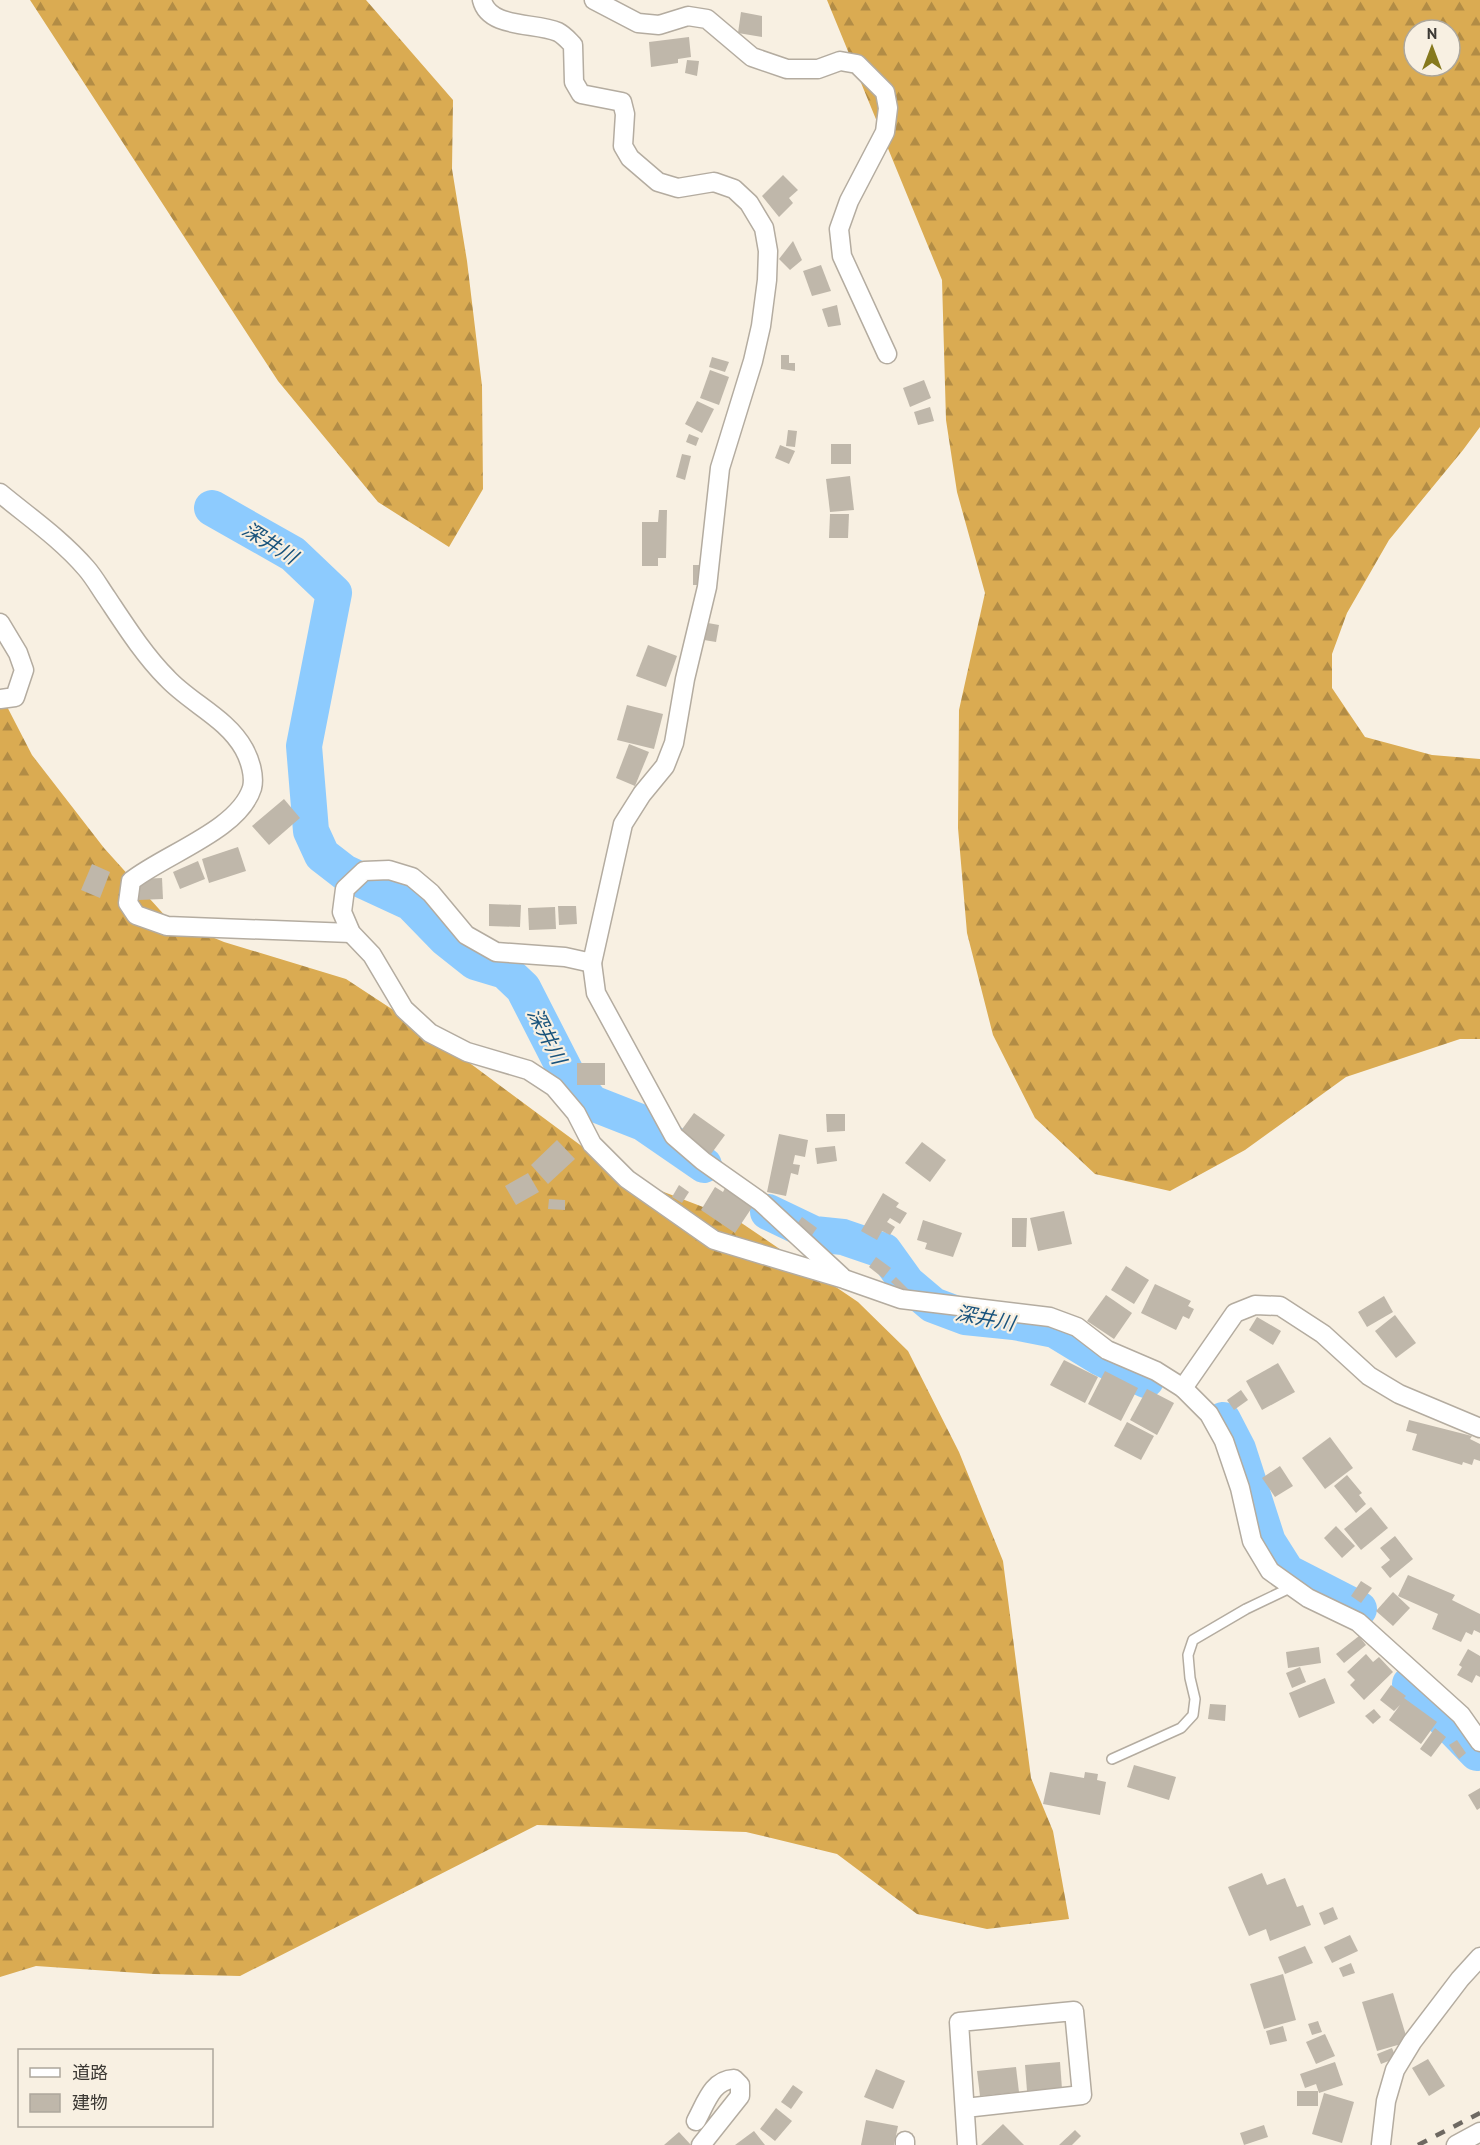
<svg xmlns="http://www.w3.org/2000/svg" width="1480" height="2145" viewBox="0 0 1480 2145" font-family="'PT Sans','Noto Sans JP',sans-serif">
	<style>
		.forest { fill: url(#forest-firs); fill-rule: evenodd }
		.lines { fill: none; stroke-linecap: round; stroke-linejoin: round }
		.river { stroke: #8dcbfe; stroke-width: 36 }
		.building { fill: #bfb7aa }
		.service-casing { stroke: #b4aca0; stroke-width: 12 }
		.minor-casing { stroke: #b4aca0; stroke-width: 21 }
		.service { stroke: #fff; stroke-width: 9 }
		.minor { stroke: #fff; stroke-width: 18 }
		.rail { stroke: #6e6962; stroke-width: 4.5; stroke-dasharray: 10 10; stroke-linecap: butt }
		.labels { text-anchor: middle; dominant-baseline: central; stroke-width: 4.5; stroke-linejoin: round; paint-order: stroke }
		.water-label { font-size: 20px; font-style: italic; fill: #19537c; stroke: #f8f0e2 }
	</style>
	<defs>
		<pattern id="forest-firs" width="22" height="20" patternUnits="userSpaceOnUse" patternTransform="scale(1.5)"><rect width="22" height="20" fill="#daab52"/><path d="M5 1l3.5 6h-7zM16 11l3.5 6h-7z" fill="#b28c45"/></pattern>
	</defs>
	<rect width="100%" height="100%" fill="#f8f0e2"/>
	<g class="forest">
		<polygon points="30,0 366,0 453,100 452,169 467,261 482,386 483,489 449,547 378,502 278,381"/>
		<path d="M827 0H1480V427L1463 450 1389 540 1347 613 1332 654V688L1365 737 1432 755 1480 759V1039H1460L1346 1077 1245 1150 1170 1191 1095 1174 1035 1118 993 1035 967 933 958 828 959 710 985 593 957 492 946 420 942 280ZM1414 30H1450V66H1414Z"/>
		<polygon points="0,693 32,755 104,848 168,919 224,942 346,979 436,1038 622,1176 737,1220 858,1302 908,1351 959,1452 1003,1561 1031,1778 1053,1831 1069,1919 987,1929 917,1914 837,1854 746,1832 537,1825 240,1976 154,1974 36,1966 0,1977"/>
	</g>
	<g class="lines">
		<g class="river">
			<polyline points="212,508 293,554 334,593 304,746 311,831 322,855 344,872 411,903 446,939 475,962 505,971 523,988 567,1074 592,1103 643,1123 704,1165"/>
			<polyline points="768,1212 814,1234 843,1237 884,1251 907,1283 933,1305 965,1317 1014,1322 1055,1330 1101,1358 1146,1380"/>
			<polyline points="1223,1420 1238,1449 1268,1542 1287,1572 1359,1609"/>
			<polyline points="1410,1684 1477,1753"/>
		</g>
	</g>
	<g class="building">
		<polygon points="741,12 762,16 762,37 738,33"/>
		<polygon points="689,37 691,57 678,59 678,63 651,67 649,42"/>
		<polygon points="687,60 699,61 697,76 685,73"/>
		<polygon points="783,175 798,190 789,198 793,203 779,217 762,196"/>
		<polygon points="793,241 802,260 790,270 779,259"/>
		<polygon points="821,265 831,291 812,296 803,271"/>
		<polygon points="837,305 841,325 828,327 822,309"/>
		<polygon points="781,355 789,355 789,363 795,363 795,371 781,369"/>
		<polygon points="712,357 729,362 725,372 709,367"/>
		<polygon points="710,370 729,377 719,405 700,398"/>
		<polygon points="924,380 931,398 910,407 903,388"/>
		<polygon points="697,401 714,409 702,433 685,424"/>
		<polygon points="930,407 934,421 918,425 914,412"/>
		<polygon points="788,430 797,431 795,447 786,446"/>
		<polygon points="689,434 699,438 696,446 686,442"/>
		<rect x="831" y="444" width="20" height="20"/>
		<polygon points="780,445 795,451 789,464 775,458"/>
		<polygon points="682,454 691,456 685,480 676,477"/>
		<polygon points="850,476 854,510 830,512 826,479"/>
		<polygon points="659,510 667,510 666,558 658,558 658,566 642,566 642,522 658,522"/>
		<polygon points="830,514 849,514 848,538 829,538"/>
		<rect x="693" y="565" width="9" height="20"/>
		<polygon points="708,623 719,625 716,642 704,640"/>
		<polygon points="648,645 677,656 666,687 636,676"/>
		<polygon points="627,705 663,714 654,749 617,740"/>
		<polygon points="629,744 649,752 635,786 616,778"/>
		<polygon points="284,799 300,818 269,845 252,826"/>
		<polygon points="238,847 246,871 209,883 202,859"/>
		<polygon points="198,861 205,879 180,889 173,872"/>
		<polygon points="92,864 110,872 100,898 81,890"/>
		<polygon points="162,878 163,899 138,900 138,879"/>
		<polygon points="489,904 521,905 520,927 489,926"/>
		<polygon points="558,906 576,906 577,924 559,925"/>
		<polygon points="555,907 556,929 529,930 528,908"/>
		<rect x="577" y="1063" width="28" height="22"/>
		<polygon points="694,1113 725,1135 711,1154 680,1132"/>
		<polygon points="826,1114 845,1114 845,1131 827,1132"/>
		<polygon points="779,1134 808,1140 805,1157 795,1155 793,1164 800,1165 798,1175 791,1173 786,1196 767,1192"/>
		<polygon points="557,1140 575,1159 548,1184 531,1165"/>
		<polygon points="922,1142 946,1160 930,1182 905,1163"/>
		<polygon points="835,1146 837,1161 817,1164 815,1148"/>
		<polygon points="528,1173 539,1192 516,1205 505,1186"/>
		<polygon points="679,1185 689,1192 682,1203 672,1197"/>
		<polygon points="715,1187 723,1192 725,1188 753,1206 735,1233 701,1210"/>
		<polygon points="883,1193 899,1203 896,1207 907,1213 900,1224 890,1218 887,1222 895,1227 890,1235 882,1231 877,1240 861,1231"/>
		<polygon points="549,1199 565,1200 565,1210 548,1209"/>
		<polygon points="1064,1211 1072,1244 1038,1251 1030,1218"/>
		<polygon points="802,1217 817,1228 810,1238 795,1227"/>
		<polygon points="1012,1218 1027,1218 1026,1247 1012,1247"/>
		<polygon points="923,1220 962,1233 953,1257 925,1249 927,1243 917,1240"/>
		<polygon points="876,1257 891,1268 883,1278 869,1267"/>
		<polygon points="1126,1266 1149,1280 1134,1304 1111,1290"/>
		<polygon points="896,1277 909,1290 905,1295 891,1282"/>
		<polygon points="1155,1284 1191,1301 1188,1306 1194,1309 1189,1319 1183,1316 1176,1330 1141,1313"/>
		<polygon points="1106,1295 1132,1313 1114,1339 1087,1321"/>
		<polygon points="1384,1296 1393,1312 1367,1327 1358,1312"/>
		<polygon points="1395,1315 1416,1343 1396,1358 1375,1331"/>
		<polygon points="1257,1317 1281,1331 1273,1345 1249,1330"/>
		<polygon points="1064,1360 1098,1377 1085,1403 1050,1385"/>
		<polygon points="1278,1363 1295,1392 1262,1410 1246,1381"/>
		<polygon points="1105,1371 1138,1388 1121,1421 1088,1404"/>
		<polygon points="1147,1389 1174,1403 1157,1435 1130,1420"/>
		<polygon points="1241,1390 1248,1400 1234,1410 1227,1400"/>
		<polygon points="1409,1420 1472,1436 1470,1439 1480,1444 1480,1461 1474,1459 1472,1465 1463,1462 1462,1465 1412,1450 1417,1434 1406,1431"/>
		<polygon points="1127,1422 1154,1436 1141,1460 1114,1446"/>
		<polygon points="1330,1437 1353,1468 1325,1489 1302,1458"/>
		<polygon points="1280,1466 1293,1486 1275,1497 1262,1478"/>
		<polygon points="1347,1475 1362,1493 1359,1495 1366,1504 1356,1513 1334,1486"/>
		<polygon points="1371,1507 1388,1528 1361,1550 1344,1529"/>
		<polygon points="1336,1526 1355,1546 1342,1558 1324,1538"/>
		<polygon points="1395,1536 1413,1559 1390,1578 1381,1567 1390,1560 1380,1548"/>
		<polygon points="1408,1575 1455,1595 1452,1600 1480,1614 1480,1633 1474,1630 1472,1635 1466,1632 1461,1642 1432,1629 1438,1614 1398,1596"/>
		<polygon points="1361,1581 1372,1588 1361,1603 1351,1596"/>
		<polygon points="1393,1592 1410,1608 1393,1626 1376,1611"/>
		<polygon points="1359,1636 1366,1645 1344,1663 1336,1654"/>
		<polygon points="1319,1647 1321,1663 1288,1668 1286,1652"/>
		<polygon points="1468,1649 1480,1656 1480,1677 1476,1675 1472,1683 1457,1675 1462,1667 1459,1665"/>
		<polygon points="1366,1654 1373,1662 1379,1657 1393,1672 1364,1700 1350,1685 1355,1680 1347,1672"/>
		<polygon points="1300,1667 1306,1682 1292,1688 1286,1673"/>
		<polygon points="1325,1678 1335,1703 1299,1718 1289,1693"/>
		<polygon points="1391,1685 1406,1696 1404,1698 1437,1722 1421,1744 1389,1720 1400,1705 1394,1711 1380,1700"/>
		<polygon points="1210,1704 1226,1705 1225,1721 1208,1719"/>
		<polygon points="1374,1709 1381,1717 1373,1724 1365,1716"/>
		<polygon points="1435,1728 1446,1737 1431,1757 1420,1749"/>
		<polygon points="1457,1740 1466,1753 1459,1759 1449,1745"/>
		<polygon points="1134,1765 1176,1777 1169,1800 1127,1787"/>
		<polygon points="1050,1772 1084,1778 1085,1772 1098,1774 1097,1780 1106,1782 1100,1815 1043,1804"/>
		<polygon points="1480,1788 1480,1808 1477,1810 1468,1795"/>
		<polygon points="1262,1873 1267,1885 1285,1878 1297,1907 1303,1905 1311,1925 1270,1941 1266,1929 1249,1936 1228,1887"/>
		<polygon points="1333,1907 1338,1919 1324,1925 1319,1913"/>
		<polygon points="1350,1935 1358,1951 1332,1963 1324,1947"/>
		<polygon points="1305,1946 1313,1963 1285,1974 1278,1957"/>
		<polygon points="1351,1963 1355,1973 1343,1977 1339,1968"/>
		<polygon points="1283,1974 1296,2020 1264,2029 1250,1984"/>
		<polygon points="1393,1993 1408,2042 1377,2051 1362,2002"/>
		<polygon points="1318,2021 1322,2032 1312,2035 1308,2024"/>
		<polygon points="1283,2026 1287,2041 1270,2045 1266,2031"/>
		<polygon points="1325,2034 1335,2056 1316,2064 1306,2042"/>
		<polygon points="1392,2048 1396,2058 1381,2064 1377,2054"/>
		<polygon points="1428,2059 1445,2086 1429,2096 1412,2068"/>
		<polygon points="1060,2062 1062,2089 1027,2091 1025,2065"/>
		<polygon points="1335,2062 1343,2085 1319,2093 1316,2084 1305,2088 1300,2074"/>
		<polygon points="1016,2067 1019,2092 980,2096 977,2071"/>
		<polygon points="876,2069 905,2081 893,2109 864,2097"/>
		<polygon points="793,2085 803,2092 791,2109 781,2102"/>
		<rect x="1297" y="2091" width="21" height="15"/>
		<polygon points="1324,2093 1354,2102 1342,2143 1312,2134"/>
		<polygon points="776,2108 792,2121 775,2141 760,2129"/>
		<polygon points="866,2120 898,2126 894,2145 861,2145"/>
		<polygon points="1003,2124 1024,2145 981,2145"/>
		<polygon points="1264,2125 1268,2137 1244,2145 1240,2133"/>
		<polygon points="1075,2130 1081,2136 1072,2145 1059,2145"/>
		<polygon points="754,2131 765,2145 735,2145"/>
		<polygon points="679,2132 691,2145 664,2145"/>
	</g>
	<g class="lines">
		<defs>
			<polyline id="service" points="1112,1759 1181,1728 1193,1715 1195,1699 1190,1678 1188,1655 1193,1640 1246,1609 1292,1587"/>
			<g id="minor">
				<path d="M482 0C489 29 535 22 558 32 564 35 568 40 573 45L574 82 581 94 622 102 625 114 623 146 630 158 658 182 678 188 714 182 734 189 749 203 764 228 768 251 767 280 761 326 753 361 720 468 707 587 685 679 674 743 665 766 642 794 623 824 592 963 565 957 496 952 466 935 431 893 412 877 389 870 364 871 345 889 342 912 351 933 372 955 404 1009 430 1033 467 1052 528 1070 554 1087 576 1113 592 1144 627 1179 714 1240 844 1279 901 1299 1050 1317 1077 1327 1107 1350 1156 1371 1183 1388 1209 1414 1224 1441 1240 1488 1252 1541 1270 1571 1308 1598 1358 1622 1461 1715 1480 1742"/>
				<polyline points="594,0 638,23 659,25 688,16 707,19 752,57 787,69 818,69 840,61 857,64 885,92 888,108 885,132 849,201 839,229 842,256 887,354"/>
				<path d="M0 493C29 517 61 539 86 568 94 577 100 588 107 598 125 625 144 655 167 678 190 703 227 718 244 749 250 760 255 776 252 788 239 830 165 854 131 881L128 903 136 915 167 926 351 933"/>
				<polyline points="0,623 18,653 24,670 15,697 0,699"/>
				<polyline points="592,963 596,993 674,1136 703,1161 761,1202 841,1276"/>
				<polyline points="1183,1388 1235,1313 1255,1305 1280,1306 1323,1334 1369,1376 1399,1394 1480,1428"/>
				<polyline points="965,2108 1082,2095 1074,2011 959,2022 967,2145"/>
				<path d="M696 2121C706 2103 712 2080 734 2079L740 2085V2096L701 2145"/>
				<polyline points="1381,2144 1386,2101 1395,2070 1412,2042 1460,1979 1480,1957"/>
				<polyline points="905,2145 905,2141"/>
				<polyline points="1456,2145 1480,2132"/>
			</g>
		</defs>
		<use href="#service" class="service-casing"/>
		<use href="#minor" class="minor-casing"/>
		<use href="#service" class="service"/>
		<use href="#minor" class="minor"/>
		<polyline class="rail" points="1418,2145 1480,2113"/>
	</g>
	<g class="labels">
		<g class="water-label">
			<text transform="translate(270 543) rotate(32)">深井川</text>
			<text transform="translate(547 1036) rotate(63)">深井川</text>
			<text transform="translate(985 1318) rotate(11)">深井川</text>
		</g>
	</g>
	<rect x="18" y="2049" width="195" height="78" fill="#f8f0e2" stroke="#ada79c" stroke-width="1.5"/>
	<rect x="30" y="2068" width="30" height="9" fill="#ffffff" stroke="#ada79c" stroke-width="1.5"/>
	<text x="72" y="2079" font-size="18" fill="#3c3934">道路</text>
	<rect x="30" y="2094" width="30" height="18" fill="#bfb7aa" stroke="#ada79c" stroke-width="1.5"/>
	<text x="72" y="2109" font-size="18" fill="#3c3934">建物</text>
	<g transform="translate(1432 48)"><circle r="28" fill="#f8f0e2" stroke="#ada79c" stroke-width="1.5"/>
	<path d="M0-4.5L10 22L0 15L-10 22Z" fill="#86791e"/>
	<text y="-9" font-size="16" font-weight="bold" text-anchor="middle" fill="#3c3934">N</text>
	</g>
</svg>
